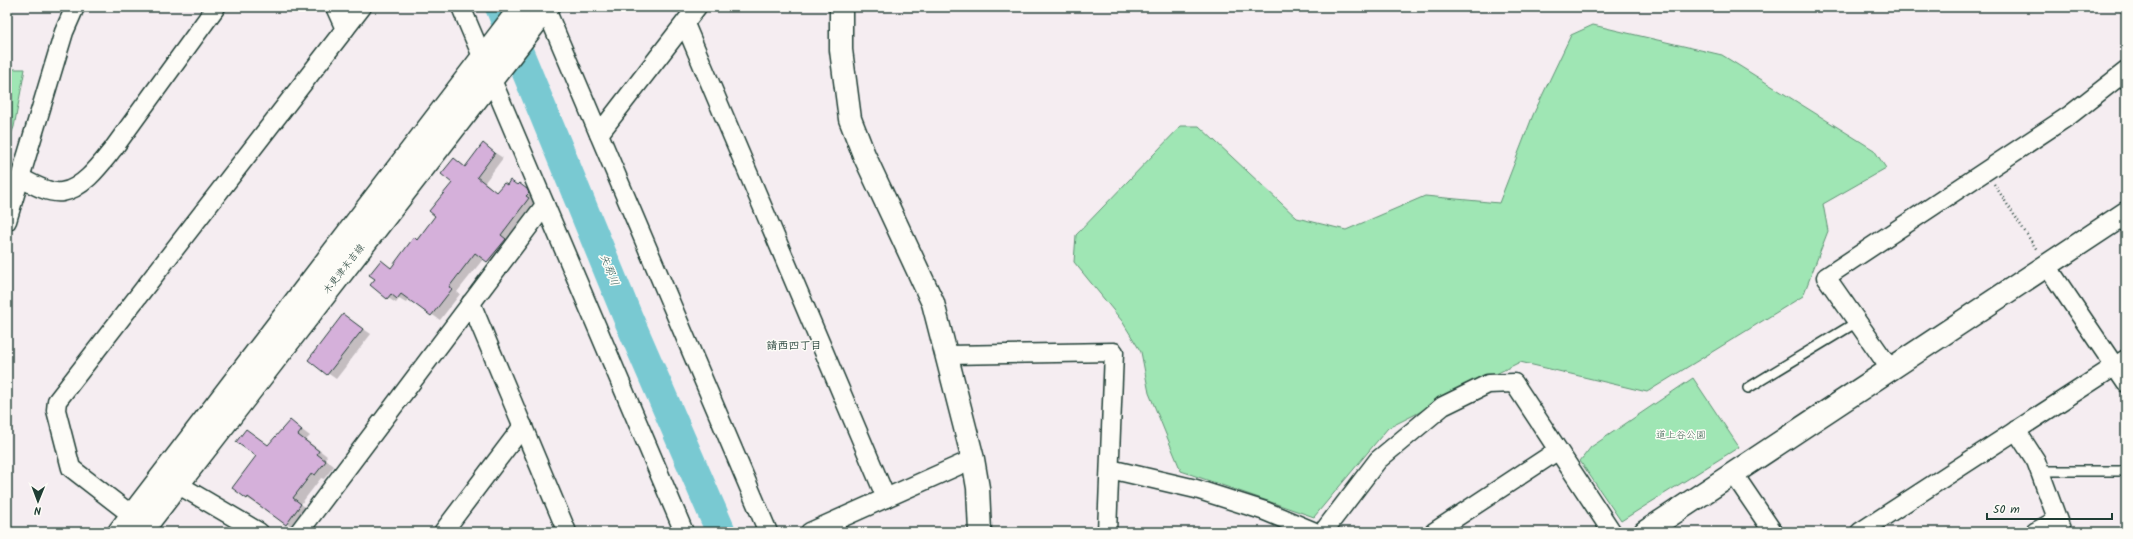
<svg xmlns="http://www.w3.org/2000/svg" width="2133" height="539" viewBox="0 0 2133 539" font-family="Kalam,'Klee One',sans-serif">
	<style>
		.green { fill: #9fe6b4; stroke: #5f9274 }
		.shadow { fill: #0003 }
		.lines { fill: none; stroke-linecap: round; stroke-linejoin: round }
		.river { stroke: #79c9d2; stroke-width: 30 }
		.building { fill: #d5b0da; stroke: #1f3d34 }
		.lane-casing { stroke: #1f3d34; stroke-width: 12 }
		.street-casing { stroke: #1f3d34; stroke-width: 21 }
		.secondary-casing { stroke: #1f3d34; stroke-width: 25 }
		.primary-casing { stroke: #1f3d34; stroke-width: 25 }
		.path { stroke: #1f3d34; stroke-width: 2.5; stroke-dasharray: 1 3; stroke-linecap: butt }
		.lane { stroke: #fdfcf7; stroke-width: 9 }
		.street { stroke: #fdfcf7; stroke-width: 18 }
		.secondary { stroke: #fdfcf7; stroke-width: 22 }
		.primary { stroke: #fdfcf7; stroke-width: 22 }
		.labels { text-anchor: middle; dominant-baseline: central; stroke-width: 3; stroke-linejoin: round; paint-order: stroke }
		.street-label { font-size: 10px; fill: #1f3d34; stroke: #fdfcf7 }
		.park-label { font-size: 10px; fill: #395f4e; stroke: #fdfcf7 }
		.water-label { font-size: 11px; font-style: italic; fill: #36605c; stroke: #fdfcf7 }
		.neighbourhood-label { font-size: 11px; font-weight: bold; fill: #1f3d34; stroke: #fdfcf7 }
	</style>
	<rect width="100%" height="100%" fill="#f5edf1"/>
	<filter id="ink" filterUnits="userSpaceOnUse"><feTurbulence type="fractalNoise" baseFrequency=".025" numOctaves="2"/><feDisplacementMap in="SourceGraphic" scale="8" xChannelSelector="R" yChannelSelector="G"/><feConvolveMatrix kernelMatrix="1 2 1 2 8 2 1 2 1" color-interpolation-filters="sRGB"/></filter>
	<g filter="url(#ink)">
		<g class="green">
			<polygon points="1593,25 1722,55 1874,150 1886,168 1823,204 1828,231 1803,296 1647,392 1520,362 1388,428 1314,517 1181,471 1149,393 1141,352 1122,321 1074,262 1076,235 1181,126 1199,126 1297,218 1346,230 1425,196 1499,203 1533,115 1571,35"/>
			<polygon points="7,69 25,69 14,127 7,144"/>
			<polygon points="1693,378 1739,447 1621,521 1580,461 1591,447"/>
		</g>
		<g class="shadow">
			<polygon points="483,145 503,158 485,182 497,193 507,186 519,184 535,195 537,204 496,266 484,258 457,292 460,294 440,320 409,299 406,303 399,299 396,303 388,298 376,279 381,262 392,268 437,215 454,182 455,159 466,167"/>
			<polygon points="343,315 371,334 336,379 309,360"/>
			<polygon points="290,421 310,436 306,440 327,456 325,459 334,466 324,479 321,478 301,504 309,510 295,529 247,498 269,446"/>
		</g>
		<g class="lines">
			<polyline class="river" points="500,7 628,318 721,532"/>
		</g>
		<g class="building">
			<polygon points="483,143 495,153 477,177 496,192 504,183 507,185 510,180 517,185 519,183 527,189 529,193 526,196 529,198 501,235 506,239 487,262 475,253 449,287 452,289 431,316 401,294 397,299 391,294 387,299 370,285 375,279 369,275 381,260 391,268 414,237 417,240 435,216 429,211 452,183 441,174 454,158 465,167"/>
			<polygon points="343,314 363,329 327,375 308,360"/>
			<polygon points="290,420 302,430 298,435 319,451 317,454 326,461 315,475 312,473 293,498 301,504 286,525 248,497 247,499 232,488 256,456 236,442 246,429 268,445"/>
		</g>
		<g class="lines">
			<defs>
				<g id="lane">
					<polyline points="1748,388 1857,322"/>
					<polyline points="2040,471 2126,471"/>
				</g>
				<g id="street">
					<polyline points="335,7 345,29"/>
					<polyline points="461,7 684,532"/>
					<polyline points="545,7 768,532"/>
					<polyline points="685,24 886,498"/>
					<polyline points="599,134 697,7"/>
					<path d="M21 178C32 184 49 194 62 192 83 189 101 164 113 149L216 7"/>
					<polyline points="7,221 64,32 75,7"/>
					<polyline points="2047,266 2126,383"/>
					<polyline points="471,303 567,532"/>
					<polyline points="948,355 1114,352 1107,532"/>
					<polyline points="1891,370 1826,277 2070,115 2126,71"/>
					<polyline points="2016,430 2036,461 2062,532"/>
					<polyline points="1110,469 1196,489 1265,511 1315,532"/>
					<polyline points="1733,473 1773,532"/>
					<polyline points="167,478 259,532"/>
					<polyline points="142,523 71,468 56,410 57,401 362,7"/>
					<polyline points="299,532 545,205"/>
					<polyline points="443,532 523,426"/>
					<polyline points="810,532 973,459"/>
					<polyline points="1323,532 1378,460 1443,406 1488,384 1514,383 1612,532"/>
					<polyline points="1434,532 1557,451"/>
					<polyline points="1860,532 2126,359"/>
					<polyline points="2035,532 2057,520"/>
				</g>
				<g id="secondary">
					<polyline points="841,7 841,50 850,119 864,155 933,303 973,459 978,488 980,532"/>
					<polyline points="1645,532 2126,213"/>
				</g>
				<g id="primary">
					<polyline points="119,532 521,7"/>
					<polyline points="141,532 548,7"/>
				</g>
			</defs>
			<use href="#lane" class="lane-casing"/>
			<use href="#street" class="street-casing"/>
			<use href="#secondary" class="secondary-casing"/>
			<use href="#primary" class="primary-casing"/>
			<polyline class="path" points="1994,184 2037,250"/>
			<use href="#lane" class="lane"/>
			<use href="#street" class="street"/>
			<use href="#secondary" class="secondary"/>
			<use href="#primary" class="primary"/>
		</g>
	</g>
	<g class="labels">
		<g class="street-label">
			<text transform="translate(344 269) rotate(-52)">木更津末吉線</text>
		</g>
		<g class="park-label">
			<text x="1681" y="435">道上谷公園</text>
		</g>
		<g class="water-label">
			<text transform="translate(609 270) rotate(68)">矢那川</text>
		</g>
		<g class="neighbourhood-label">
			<text x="794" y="346">請西四丁目</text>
		</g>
	</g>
	<rect width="2133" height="539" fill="none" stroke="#fdfcf7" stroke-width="24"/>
	<rect x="12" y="12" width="2109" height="515" fill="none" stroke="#1f3d34" stroke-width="1.5" filter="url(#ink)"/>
	<g transform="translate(38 501) rotate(181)" stroke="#fdfcf7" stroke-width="3" paint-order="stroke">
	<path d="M0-3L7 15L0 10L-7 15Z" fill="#1f3d34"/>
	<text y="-6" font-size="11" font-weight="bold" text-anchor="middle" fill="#1f3d34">N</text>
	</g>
	<path d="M1987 513v6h125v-6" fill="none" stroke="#1f3d34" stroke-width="2"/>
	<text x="1993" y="513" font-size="12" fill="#1f3d34" stroke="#fdfcf7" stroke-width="3" paint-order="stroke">50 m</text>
</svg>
